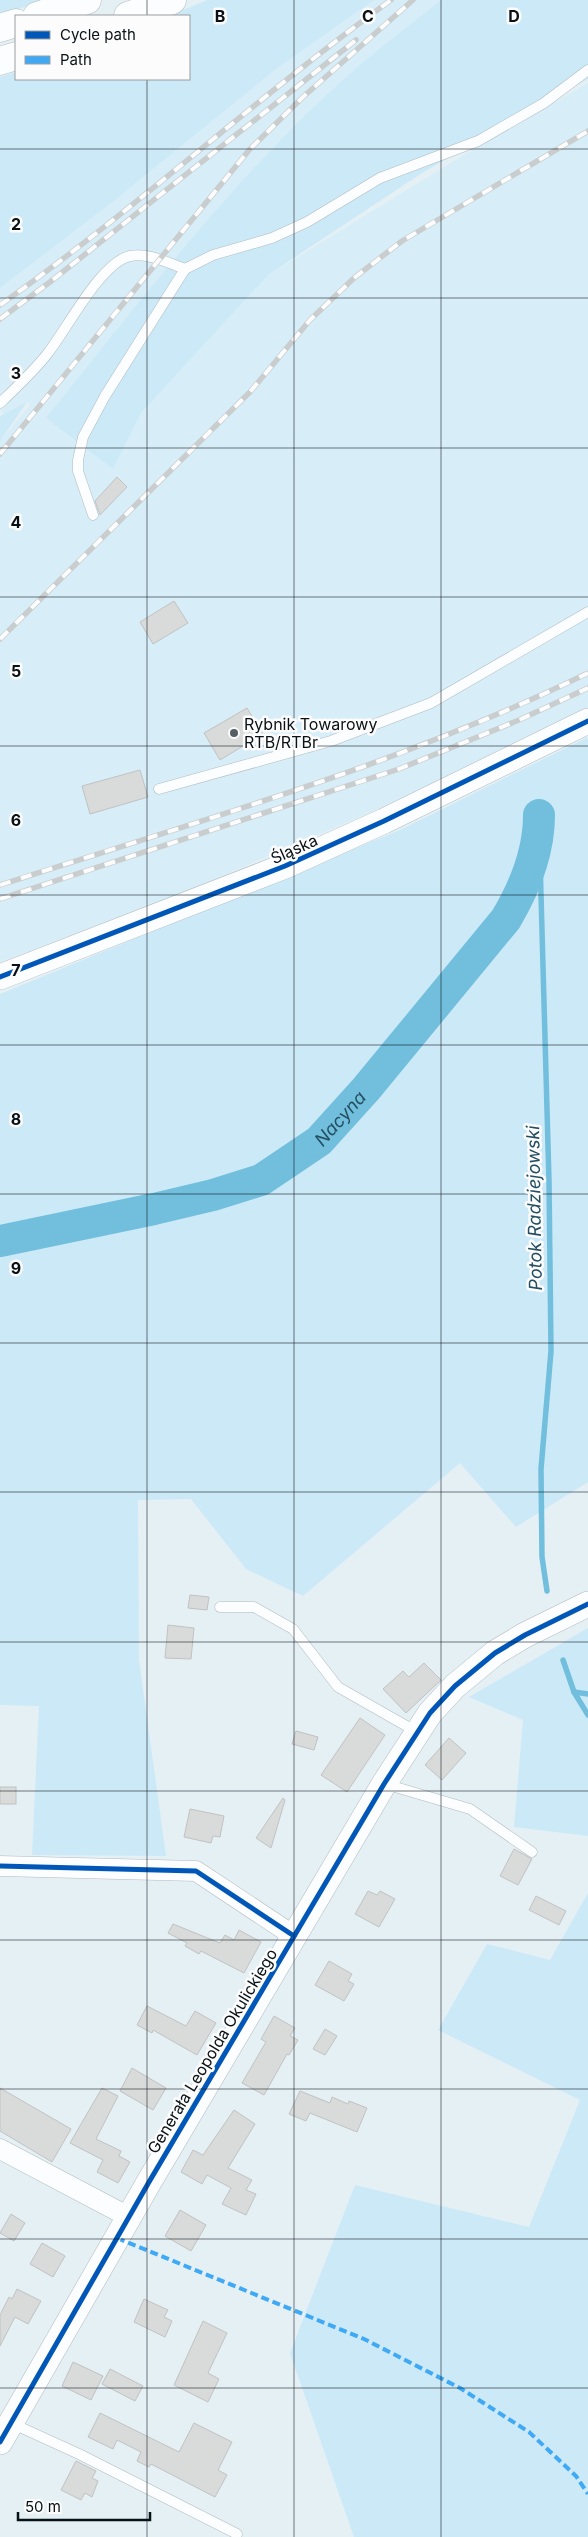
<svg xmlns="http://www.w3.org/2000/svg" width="588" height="2537" viewBox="0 0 588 2537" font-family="Inter,sans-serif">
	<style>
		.built { fill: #d7eef9 }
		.green { fill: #cce9f7 }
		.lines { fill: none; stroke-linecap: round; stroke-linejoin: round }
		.stream { stroke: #71bfdc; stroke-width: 5.5 }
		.river { stroke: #71bfdc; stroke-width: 32 }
		.building { fill: #d9dbda; stroke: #c1c2c1 }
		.service-casing { stroke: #b1bbc0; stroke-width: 11 }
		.minor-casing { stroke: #b1bbc0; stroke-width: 21 }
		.tertiary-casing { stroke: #b1bbc0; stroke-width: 26 }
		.primary-casing { stroke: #b1bbc0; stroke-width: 29 }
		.service { stroke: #fbfdfe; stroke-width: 10 }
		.minor { stroke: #fbfdfe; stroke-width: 20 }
		.tertiary { stroke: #fbfdfe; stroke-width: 25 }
		.primary { stroke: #fbfdfe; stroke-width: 28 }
		.rail-casing { stroke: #cacdce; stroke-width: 5.5 }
		.rail { stroke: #fcfcfc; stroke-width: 4; stroke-dasharray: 11; stroke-linecap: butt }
		.quiet { stroke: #3fa9f5; stroke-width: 4; stroke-dasharray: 8 4; stroke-linecap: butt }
		.cycleway-casing { stroke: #fcfcfc; stroke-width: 8 }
		.cycleway { stroke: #0057b8; stroke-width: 5 }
		.grid { fill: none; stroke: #081115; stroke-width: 1; stroke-opacity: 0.55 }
		.poi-dot { fill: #555f63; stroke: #fcfcfc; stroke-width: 2 }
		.labels { text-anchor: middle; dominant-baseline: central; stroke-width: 5; stroke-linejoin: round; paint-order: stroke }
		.poi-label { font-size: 16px; fill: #081115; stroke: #fcfcfc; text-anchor: start }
		.street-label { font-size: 16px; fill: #081115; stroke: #fcfcfc }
		.water-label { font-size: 18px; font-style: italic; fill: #234f61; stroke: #fcfcfc }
		.grid-label { font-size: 16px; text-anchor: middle; font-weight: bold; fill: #081115; stroke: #fcfcfc; stroke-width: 5; stroke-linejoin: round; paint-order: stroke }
	</style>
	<rect width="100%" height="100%" fill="#e5f0f5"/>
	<polygon class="built" points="374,0 441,0 344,79 236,188 180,252 46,418 113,468 141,413 268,275 457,159 588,83 588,710 371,812 187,891 0,962 0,441 30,405 33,407 27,402 4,414 0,410 0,288 110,204 276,69"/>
	<g class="green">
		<polygon points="0,0 45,0 0,15"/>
		<polygon points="207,0 374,0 276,69 110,204 0,288 0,77 16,72 16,79 189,79 189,16 169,16"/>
		<path d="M441 0H588V79L422 173 268 275 141 413 113 469 46 418C140 301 232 180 344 79 375 51 409 26 441 0Z"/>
		<polygon points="27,402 0,441 0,416"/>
		<polygon points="588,737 588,1482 516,1527 460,1463 303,1596 246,1569 191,1499 138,1500 139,1660 166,1856 32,1855 39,1706 0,1705 0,994 400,830"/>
		<polygon points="588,1628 588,1836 514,1827 523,1720 469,1697"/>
		<polygon points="588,1893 588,2537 354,2537 290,2353 355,2185 529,2227 580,2100 438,2030 487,1944 550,1960"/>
	</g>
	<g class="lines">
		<g class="stream">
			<polyline points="539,823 549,1181 551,1351 541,1469 542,1557 547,1591"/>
			<polyline points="563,1660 574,1692 588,1715"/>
			<polyline points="574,1692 588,1694"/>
		</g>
		<path class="river" id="s1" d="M0 1241 154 1209 213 1195 261 1180 319 1141 366 1089 506 919C525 887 539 852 539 815"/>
	</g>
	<g class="building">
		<polygon points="117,477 127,487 100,515 95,501"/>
		<polygon points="174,601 188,623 153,644 140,622"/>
		<polygon points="247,708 263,734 220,760 204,733"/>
		<polygon points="140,770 148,797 90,814 82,786"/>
		<polygon points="190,1595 209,1597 207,1610 188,1608"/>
		<polygon points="168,1625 194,1628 191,1659 165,1658"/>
		<polygon points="424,1663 441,1680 406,1713 383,1689 403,1671 409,1677"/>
		<polygon points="360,1718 385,1735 347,1792 321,1775"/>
		<polygon points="296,1731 318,1737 314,1750 292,1744"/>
		<polygon points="449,1738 466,1753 442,1780 425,1765"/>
		<rect x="0" y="1787" width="16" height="17"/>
		<polygon points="283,1798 285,1800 271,1848 256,1838"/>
		<polygon points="190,1809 224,1816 220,1837 213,1836 211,1843 184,1837"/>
		<polygon points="514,1849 532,1859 518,1885 500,1876"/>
		<polygon points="368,1891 377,1895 380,1891 395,1899 379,1927 355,1914"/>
		<polygon points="536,1896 566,1911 559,1925 529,1910"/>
		<polygon points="173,1924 220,1943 225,1935 234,1940 239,1930 261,1942 244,1973 201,1951 199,1954 185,1946 187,1943 168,1933"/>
		<polygon points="329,1961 352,1974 348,1981 354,1984 344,2001 315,1985"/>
		<polygon points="147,2006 186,2026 195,2011 216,2023 197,2055 153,2030 152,2033 137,2025"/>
		<polygon points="274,2016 295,2028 290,2036 298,2040 289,2055 287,2054 264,2095 242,2083 266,2042 261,2039"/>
		<polygon points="325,2029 337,2036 325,2055 313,2049"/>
		<polygon points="132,2068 166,2088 153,2110 120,2091"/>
		<polygon points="0,2088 71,2129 52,2162 0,2131"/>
		<polygon points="102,2088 118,2096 96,2139 121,2151 119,2156 130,2162 118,2183 97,2172 103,2160 70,2143"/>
		<polygon points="300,2091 330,2103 332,2097 348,2104 349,2101 367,2108 357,2132 310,2113 306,2121 289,2114"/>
		<polygon points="234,2110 255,2124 228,2168 252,2180 246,2190 256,2194 246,2215 222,2204 231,2188 207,2175 202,2184 181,2172 193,2150 203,2155"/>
		<polygon points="180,2210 206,2225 191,2251 165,2236"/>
		<polygon points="11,2214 25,2223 14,2241 0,2233"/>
		<polygon points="42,2243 65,2256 53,2277 30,2264"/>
		<polygon points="17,2289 41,2301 28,2324 15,2317 0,2346 0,2315 9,2297 12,2299"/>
		<polygon points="144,2299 168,2310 164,2317 172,2321 165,2337 134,2322"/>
		<polygon points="203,2321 227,2333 208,2373 219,2379 208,2402 174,2385"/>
		<polygon points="73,2362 103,2376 91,2400 62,2386"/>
		<polygon points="110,2369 143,2386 135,2401 102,2384"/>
		<polygon points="100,2413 179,2452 194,2423 232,2442 218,2470 227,2475 215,2497 151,2464 149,2467 137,2461 141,2452 117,2440 113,2449 88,2437"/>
		<polygon points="76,2461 96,2471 92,2478 98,2481 92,2497 85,2493 81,2500 61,2490"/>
	</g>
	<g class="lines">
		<defs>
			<g id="service">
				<path d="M0 403C17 387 34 371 48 353 67 329 101 262 130 256 148 252 168 263 185 269"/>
				<polyline points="93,515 78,471 78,460 83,437 105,396 185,269 213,255 272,238 307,222 380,178 478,141 544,103 588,70"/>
				<polyline points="159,789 331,741 431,703 588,612"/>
				<polyline points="220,1607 254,1607 293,1629 338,1687 417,1732"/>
				<polyline points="385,1784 470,1809 532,1852"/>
				<polyline points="11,2423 79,2454 237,2534"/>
			</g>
			<g id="minor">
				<polyline points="0,1866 196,1871 294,1936"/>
				<polyline points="0,2149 129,2217"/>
			</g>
			<g id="tertiary">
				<polyline points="0,977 285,866 384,821 588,721"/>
				<polyline points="0,2442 149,2182 384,1784 430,1713 455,1686 495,1653 525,1635 588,1604"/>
			</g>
			<g id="primary">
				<polyline points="37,16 87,0"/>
				<polyline points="128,16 172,0"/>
				<polyline points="0,28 16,23"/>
				<polyline points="0,61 16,56"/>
			</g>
		</defs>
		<use href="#service" class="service-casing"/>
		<use href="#minor" class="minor-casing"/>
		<use href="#tertiary" class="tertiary-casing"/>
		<use href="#primary" class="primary-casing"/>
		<use href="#service" class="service"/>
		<use href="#minor" class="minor"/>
		<use href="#tertiary" class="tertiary"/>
		<use href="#primary" class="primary"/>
		<defs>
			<g id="rail">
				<path d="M0 305C135 210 257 97 391 0"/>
				<polyline points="0,319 50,282 356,40"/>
				<polyline points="0,454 250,149 303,97 413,0"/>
				<polyline points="0,639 250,392 310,320 354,278 402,241 588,131"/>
				<path d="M0 885C198 821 400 765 588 673"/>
				<polyline points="0,899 399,769 519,720 588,688"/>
			</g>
		</defs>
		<use href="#rail" class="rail-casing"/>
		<use href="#rail" class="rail"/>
		<polyline class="quiet" points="117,2238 364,2339 460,2388 529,2432 576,2476 588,2494"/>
		<defs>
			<g id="cycleway">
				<polyline points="0,977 285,866 384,821 588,721"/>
				<polyline points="0,1866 196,1871 294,1936"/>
				<polyline points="0,2442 149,2182 384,1784 430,1713 455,1686 495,1653 525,1635 588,1604"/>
			</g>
		</defs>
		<use href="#cycleway" class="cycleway-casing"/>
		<use href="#cycleway" class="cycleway"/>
	</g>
	<path class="grid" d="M147 0V16M294 0V2537M441 0V2537M147 79V2537M0 149H588M0 298H588M0 448H588M0 597H588M0 746H588M0 895H588M0 1045H588M0 1194H588M0 1343H588M0 1492H588M0 1642H588M0 1791H588M0 1940H588M0 2089H588M0 2239H588M0 2388H588"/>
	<circle class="poi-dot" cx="234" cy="733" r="5"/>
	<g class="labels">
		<g class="poi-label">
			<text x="244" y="724">Rybnik Towarowy<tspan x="244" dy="18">RTB/RTBr</tspan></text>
		</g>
		<g class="street-label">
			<text transform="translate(294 849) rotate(-24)">Śląska</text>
			<text transform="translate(212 2051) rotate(-59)">Generała Leopolda Okulickiego</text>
		</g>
		<g class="water-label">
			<text stroke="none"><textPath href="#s1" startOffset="369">Nacyna</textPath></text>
			<text transform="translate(534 1208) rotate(-91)">Potok Radziejowski</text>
		</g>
	</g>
	<g class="grid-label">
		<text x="220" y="22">B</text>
		<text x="368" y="22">C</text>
		<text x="514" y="22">D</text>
		<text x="16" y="230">2</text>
		<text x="16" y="379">3</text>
		<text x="16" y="528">4</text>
		<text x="16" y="677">5</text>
		<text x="16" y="826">6</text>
		<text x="16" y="976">7</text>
		<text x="16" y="1125">8</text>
		<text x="16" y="1274">9</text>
	</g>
	<rect x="15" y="15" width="175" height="65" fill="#fcfcfc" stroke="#9a9ea0"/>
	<rect x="25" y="31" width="25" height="8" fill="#0057b8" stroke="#9a9ea0"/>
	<text x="60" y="40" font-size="15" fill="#081115">Cycle path</text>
	<rect x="25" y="56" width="25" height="8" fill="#3fa9f5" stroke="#9a9ea0"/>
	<text x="60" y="65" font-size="15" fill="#081115">Path</text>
	<path d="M18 2512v8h132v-8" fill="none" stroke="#081115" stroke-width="2.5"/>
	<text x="25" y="2512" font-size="15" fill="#081115" stroke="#fcfcfc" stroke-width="4" paint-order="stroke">50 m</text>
</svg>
